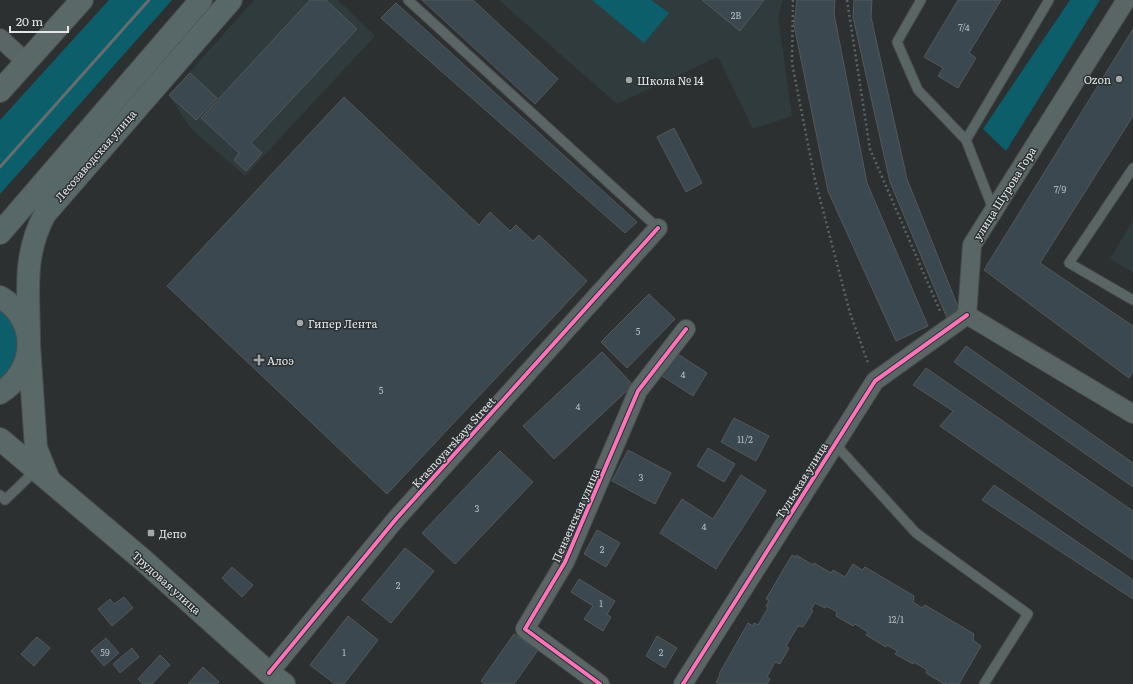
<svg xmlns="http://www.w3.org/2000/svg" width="1133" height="684" viewBox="0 0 1133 684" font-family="Literata,serif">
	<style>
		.built { fill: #303b3e }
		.green { fill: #0d5e6b }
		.building { fill: #3b484f; stroke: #555859 }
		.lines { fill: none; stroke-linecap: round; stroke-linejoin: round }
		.lane-casing { stroke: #4a4c4d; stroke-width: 11 }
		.street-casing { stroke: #4a4c4d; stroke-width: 20 }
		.secondary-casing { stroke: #4a4c4d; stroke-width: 24 }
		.primary-casing { stroke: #4a4c4d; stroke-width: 24 }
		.path { stroke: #5c6564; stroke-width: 2.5; stroke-dasharray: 2 3; stroke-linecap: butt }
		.lane { stroke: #5a6666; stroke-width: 9 }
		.street { stroke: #5a6666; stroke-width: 18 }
		.secondary { stroke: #5a6968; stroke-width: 22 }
		.primary { stroke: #586767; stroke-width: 22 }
		.rail { stroke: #666e6d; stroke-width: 3 }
		.cycleway-casing { stroke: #2b3132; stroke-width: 6 }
		.cycleway { stroke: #fb73b8; stroke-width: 4 }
		.poi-dot { fill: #a3a6a7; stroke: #2b3132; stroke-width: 1.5 }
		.labels { text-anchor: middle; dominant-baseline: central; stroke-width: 3; stroke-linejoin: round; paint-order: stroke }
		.number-label { font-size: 9px; fill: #b9bec1 }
		.poi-label { font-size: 11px; fill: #e3e6e7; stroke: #2b3132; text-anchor: start }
		.street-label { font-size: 11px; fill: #e3e6e7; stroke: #2b3132 }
	</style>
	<rect width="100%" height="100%" fill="#2c3031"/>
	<g class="built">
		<polygon points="254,0 338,0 375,36 245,176 190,128 169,95"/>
		<polygon points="499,0 783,0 778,17 792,116 753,129 718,57 617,104"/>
		<polygon points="1133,220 1133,273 1110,259"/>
	</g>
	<g class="green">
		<polygon points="109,0 172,0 0,194 0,120"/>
		<polygon points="592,0 651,0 669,13 644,43"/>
		<polygon points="1070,0 1100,0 1006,151 983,129"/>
		<path d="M0 310C20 325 19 335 21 359L0 386Z"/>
	</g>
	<g class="building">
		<polygon points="310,0 326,0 357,29 251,143 262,153 246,171 234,160 239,153 201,118"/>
		<polygon points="422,0 473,0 558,79 535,104"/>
		<polygon points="702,0 764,0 740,31"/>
		<polygon points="797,0 835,0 834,14 867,183 928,326 896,341 828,191 794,25"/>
		<polygon points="854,0 872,0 871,17 907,179 960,312 947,318 890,182 853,17"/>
		<polygon points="958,0 1001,0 969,53 976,58 958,88 938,76 943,68 924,57"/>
		<polygon points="396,3 637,222 625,233 381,18"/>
		<polygon points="1133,29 1133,116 1040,263 1133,326 1133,371 1129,378 984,270"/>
		<polygon points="190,73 217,98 196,120 169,95"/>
		<polygon points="344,97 479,225 490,212 510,231 516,225 533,241 539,235 587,281 387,494 167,286"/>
		<polygon points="674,128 702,183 686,192 657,137"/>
		<polygon points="649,294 675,319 627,368 601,342"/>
		<polygon points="966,346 1133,463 1133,487 954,362"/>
		<polygon points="673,351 707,373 693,396 659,374"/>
		<polygon points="602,352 633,385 554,459 523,426"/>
		<polygon points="926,368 1133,511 1133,560 940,426 953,411 913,385"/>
		<polygon points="734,418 769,436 756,461 721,442"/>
		<polygon points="708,448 735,464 724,482 697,466"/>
		<polygon points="628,450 671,473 655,504 612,481"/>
		<polygon points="500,451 533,482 455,564 422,533"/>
		<polygon points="741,475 766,491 716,569 660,533 682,499 713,519"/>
		<polygon points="994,485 1133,580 1133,599 982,500"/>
		<polygon points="597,530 620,543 606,567 584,554"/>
		<polygon points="405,548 434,571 391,623 362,600"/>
		<polygon points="792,555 795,557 796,555 813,565 814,563 831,573 833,570 845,577 853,564 862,570 865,567 914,596 913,602 922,608 925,605 974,634 973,640 981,646 959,684 947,683 944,684 926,673 927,670 914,662 913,664 895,654 897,651 887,645 886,647 866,635 868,632 855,624 853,626 836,616 837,612 826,606 825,608 815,603 811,610 813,611 803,627 798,626 786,646 789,648 780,664 775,662 767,677 770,679 767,684 720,684 716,682 720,675 719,674 748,623 753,626 754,623 758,625 768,608 766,606 769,601 766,599"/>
		<polygon points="232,567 253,585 242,597 222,578"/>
		<polygon points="579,579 615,601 607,614 611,617 603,631 584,619 593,606 571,592"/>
		<polygon points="124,597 133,608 112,626 98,609 110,599 114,604"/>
		<polygon points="348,616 378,640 344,684 335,684 310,665"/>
		<polygon points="514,634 538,650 514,684 485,684 481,681"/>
		<polygon points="657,636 677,648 665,668 646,656"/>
		<polygon points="37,637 50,648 34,666 21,654"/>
		<polygon points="106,638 119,653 104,666 91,651"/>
		<polygon points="132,648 139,657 120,673 113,664"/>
		<polygon points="160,655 170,665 152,684 143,684 138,679"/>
		<polygon points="203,667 219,682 217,684 188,684"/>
	</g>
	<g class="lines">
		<defs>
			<g id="lane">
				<polyline points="408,0 658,228"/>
				<polyline points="921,0 897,42 918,90 966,140"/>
				<polyline points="1133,168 1069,263 1133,300"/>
				<polyline points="993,209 966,140 1049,0"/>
				<polyline points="835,444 916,533 1028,614 984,684"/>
				<polyline points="0,495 5,500 36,470"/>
			</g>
			<g id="street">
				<polyline points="0,38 26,62"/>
				<polyline points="967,315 972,245 1126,0"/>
				<polyline points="967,315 1133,414"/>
				<polyline points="269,673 396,519 658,228"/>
				<polyline points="600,684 525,629 565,562 638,391 686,329"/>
				<polyline points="683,684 875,381 967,315"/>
			</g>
			<g id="secondary">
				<polyline points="0,91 82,0"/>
				<polyline points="29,345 36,448 49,480"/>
				<polyline points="0,439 143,560 269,673 284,684"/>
			</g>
			<g id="primary">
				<polyline points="0,233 201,0"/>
				<path d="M0 297C39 319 37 370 0 393"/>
				<path d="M29 341C29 295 22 256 45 214L231 0"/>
			</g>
		</defs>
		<use href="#lane" class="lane-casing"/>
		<use href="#street" class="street-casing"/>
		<use href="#secondary" class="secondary-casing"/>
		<use href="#primary" class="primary-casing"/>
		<g class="path">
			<polyline points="793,0 792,63 815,180 850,313 868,363"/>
			<polyline points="847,0 870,149 940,311"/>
		</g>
		<use href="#lane" class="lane"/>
		<use href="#street" class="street"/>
		<use href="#secondary" class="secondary"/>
		<use href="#primary" class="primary"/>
		<polyline class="rail" points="0,167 149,0"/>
		<defs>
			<g id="cycleway">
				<polyline points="269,673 396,519 658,228"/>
				<polyline points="600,684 525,629 565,562 638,391 686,329"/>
				<polyline points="683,684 875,381 967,315"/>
			</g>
		</defs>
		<use href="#cycleway" class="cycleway-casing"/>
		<use href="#cycleway" class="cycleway"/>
	</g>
	<g class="poi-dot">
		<circle cx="1119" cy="79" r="4"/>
		<circle cx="629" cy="80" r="4"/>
		<circle cx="300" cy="323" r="4"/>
		<path d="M257 354h4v4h4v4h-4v4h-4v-4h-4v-4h4z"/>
		<rect x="147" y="529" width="8" height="8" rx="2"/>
	</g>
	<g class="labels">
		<g class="number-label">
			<text x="736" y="15">2В</text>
			<text x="964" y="27">7/4</text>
			<text x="1060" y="189">7/9</text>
			<text x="638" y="331">5</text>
			<text x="683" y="374">4</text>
			<text x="381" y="390">5</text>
			<text x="578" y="406">4</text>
			<text x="745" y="439">11/2</text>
			<text x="641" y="477">3</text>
			<text x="477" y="508">3</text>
			<text x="704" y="526">4</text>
			<text x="602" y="549">2</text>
			<text x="398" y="585">2</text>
			<text x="601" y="603">1</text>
			<text x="896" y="619">12/1</text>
			<text x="105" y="652">59</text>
			<text x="344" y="652">1</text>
			<text x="661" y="652">2</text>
		</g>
		<g class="poi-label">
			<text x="1111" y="79" text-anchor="end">Ozon</text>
			<text x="637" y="80">Школа № 14</text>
			<text x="308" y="323">Гипер Лента</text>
			<text x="267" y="360">Алоэ</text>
			<text x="159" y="533">Депо</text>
		</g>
		<g class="street-label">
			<text transform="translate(95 155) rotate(-49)">Лесозаводская улица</text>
			<text transform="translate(1004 193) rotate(-58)">улица Шурова Гора</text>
			<text transform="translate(453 442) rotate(-48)">Krasnoyarskaya Street</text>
			<text transform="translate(801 480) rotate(-58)">Тульская улица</text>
			<text transform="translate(575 515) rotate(-66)">Пензенская улица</text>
			<text transform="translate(167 582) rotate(42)">Трудовая улица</text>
		</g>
	</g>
	<path d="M10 26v6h58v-6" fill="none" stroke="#e3e6e7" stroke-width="2"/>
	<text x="16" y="26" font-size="12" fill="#e3e6e7" stroke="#2b3132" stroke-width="3" paint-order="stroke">20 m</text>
</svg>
